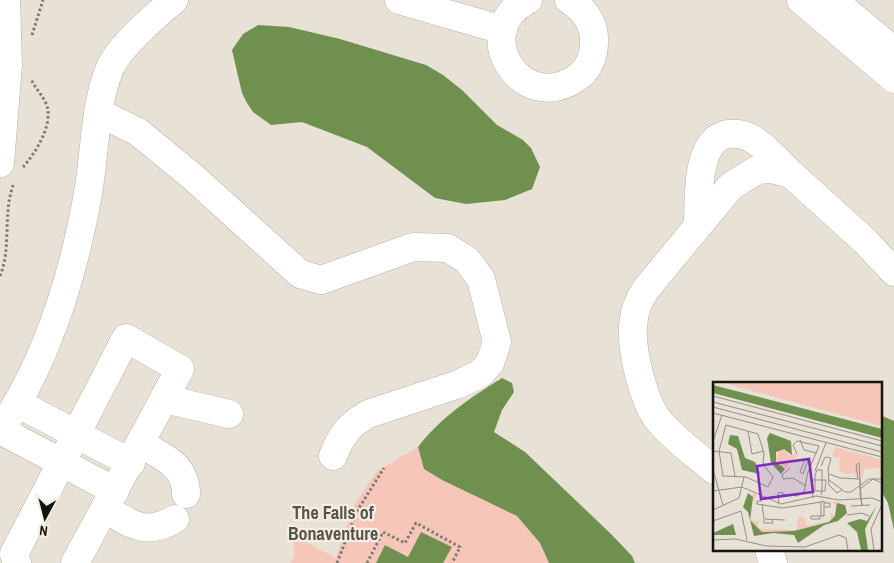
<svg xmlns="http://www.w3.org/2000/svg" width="894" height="563" viewBox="0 0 894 563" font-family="'Archivo Narrow',sans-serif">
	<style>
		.green { fill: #f6c7b9 }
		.water { fill: #70904f }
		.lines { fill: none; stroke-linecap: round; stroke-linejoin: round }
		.minor-casing { stroke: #b9b3a8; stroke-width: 29 }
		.path { stroke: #7f7b74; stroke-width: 3; stroke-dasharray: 2.5 2.5; stroke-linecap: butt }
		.minor { stroke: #fff; stroke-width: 28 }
		.labels { text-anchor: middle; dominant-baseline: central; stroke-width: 4.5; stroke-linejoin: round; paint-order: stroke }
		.neighbourhood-label { font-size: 18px; font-weight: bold; fill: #58534a; stroke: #f4eee3 }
		.inset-road { fill: none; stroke: #938f87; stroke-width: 1 }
		.view { fill: #7b2cbf; fill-opacity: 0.15; stroke: #7b2cbf; stroke-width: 2.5 }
		.inset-edge { fill: none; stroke: #161410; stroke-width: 2.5 }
	</style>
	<rect width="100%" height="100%" fill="#e7e1d6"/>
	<polygon class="green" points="418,447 424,469 442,480 517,516 540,543 549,563 290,563 295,556 292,535 336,558 354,505 377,471"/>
	<g class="water">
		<polygon points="258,25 289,27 340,39 426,65 443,75 462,90 497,125 523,140 531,148 540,167 532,189 505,200 466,204 435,198 367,147 302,122 271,125 253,112 247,103 242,93 232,50 243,34"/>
		<path d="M502 378 512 383 514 392 502 410 494 432 525 452 611 534 632 556 635 563H549L540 543 517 516 442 480 424 469 418 447C441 417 470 398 502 378Z"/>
		<polygon points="880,415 894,421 894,530 888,503 880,489"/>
		<polygon points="421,532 452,547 443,563 376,563 385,545 408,557"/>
	</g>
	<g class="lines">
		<defs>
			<g id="minor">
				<polyline points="399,0 503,30"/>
				<path d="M528 0C468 30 521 118 578 77 588 70 594 56 594 43 595 24 585 10 569 0"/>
				<polyline points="801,0 894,79"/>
				<polyline points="833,0 894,51"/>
				<path d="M100 113 138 132 193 177 300 274 321 280 413 247 448 248 467 260 481 279 497 342 490 363 480 374 459 384 368 414C349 425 341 435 333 456"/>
				<polyline points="0,163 8,64 6,0"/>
				<path d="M698 226C699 200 695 139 728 134 737 133 747 135 754 140 768 149 779 162 791 174"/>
				<polyline points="165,399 229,414"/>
				<polyline points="17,403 131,463"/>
				<polyline points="0,430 115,491"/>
				<path d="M0 431C47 361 72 281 87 199 95 158 94 105 110 68 118 48 157 14 174 0"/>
				<path d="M141 444C163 457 186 465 186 494"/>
				<path d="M714 470C696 455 674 439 659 421 643 401 631 350 633 325 634 312 639 299 646 289L731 186 757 170 771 169 791 174 865 241 894 272"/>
				<path d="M106 509C132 525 145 536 175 519"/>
				<polyline points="769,549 773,563"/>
				<polyline points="17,563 14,554 126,338 180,369 75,563"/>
			</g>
		</defs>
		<use href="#minor" class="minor-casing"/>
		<g class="path">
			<polyline points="32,35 43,0"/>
			<path d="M23 167C35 154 53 125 47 106 44 97 35 88 31 79"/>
			<path d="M0 276C12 247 2 213 14 183"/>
			<polyline points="337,563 357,511 384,468"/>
			<polyline points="367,563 383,532 405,543 416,523 460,547 452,563"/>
		</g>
		<use href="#minor" class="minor"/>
	</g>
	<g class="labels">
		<g class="neighbourhood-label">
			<text x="333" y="512">The Falls of<tspan x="333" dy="21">Bonaventure</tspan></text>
		</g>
	</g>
	<g transform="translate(713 382)">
		<rect width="169" height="169" fill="#e7e1d6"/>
		<path d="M7 0H169V44ZM122 65 169 78V86L151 87 150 95H143L141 91 131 92 126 88 127 76 119 74ZM65 67H73L76 73 86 72 72 87 63 80ZM39 112 44 113 39 121 38 137 42 140 47 138 44 144 48 147 83 148 86 134 92 136 94 144 115 139 118 136 117 130 121 133 123 128 120 119 130 121H124V128L120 137 114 141 81 149 52 150H49L37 138Z" fill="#f6c7b9"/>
		<path d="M0 3 169 47V56L0 11ZM57 51 78 59 79 73 71 67 63 70V80L72 87 68 92 58 81 54 56ZM17 53 25 54 32 76 42 80 47 92 29 88 24 67 15 62ZM35 111 40 115 37 138 49 150 81 149 116 140 122 134 124 121 132 123 134 131 125 139 111 143 85 161 81 153 60 151 41 154 35 130 30 125ZM164 123 152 147 155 168H148L144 150 134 141 147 137 154 139ZM20 142 23 153H1L0 151Z" fill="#70904f"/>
		<path class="inset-road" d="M0 14 169 59M0 20 169 64M0 25 169 70M0 31 169 75M13 43 45 52 51 71 50 82 60 95 55 105 33 95 10 94 6 69ZM35 49 39 72 51 69M87 58 91 68 104 71M0 59 9 33M0 69 18 71 22 94M92 77 95 78 90 92 87 90ZM108 84 112 75 118 76 115 87M77 86 69 93 70 97 80 96 93 104M115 86 116 103 124 111 129 108M0 88 10 123M102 89 113 61M116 92 127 96 147 97 146 81 143 83 145 97M99 98H113L112 109H102V93L104 88H109V109L108 113M99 98 100 116M116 98 132 110H138L156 97H169M147 107 160 97 169 101M0 109 29 105 68 122 103 114 126 118 159 116 169 120M70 112 84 114 91 110 95 90 106 64 84 59 80 63 84 72M148 116V113L147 97V113L149 123 148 116M49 119H44V122L70 126 108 120V134H98V137H107V134M111 121H117V125H111M49 122 51 137 72 138M66 122 65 111 69 110 70 113 66 114M138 124 157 123M0 128 26 116 31 95M134 133 149 131 156 134M108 134H111V119L108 120M51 138V141H60L59 138M0 139 28 129 34 158M0 158 23 157 53 164 92 165 126 153 133 156 135 168M161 168 158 147 169 123"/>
		<path class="view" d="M96 77 100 110 48 117 44 84Z"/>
		<rect width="169" height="169" class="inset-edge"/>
	</g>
	<g transform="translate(45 518) rotate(187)" stroke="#f4eee3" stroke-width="4" paint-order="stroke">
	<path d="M0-4L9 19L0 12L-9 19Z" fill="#161410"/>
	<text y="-8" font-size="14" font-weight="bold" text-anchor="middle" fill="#161410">N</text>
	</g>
</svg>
